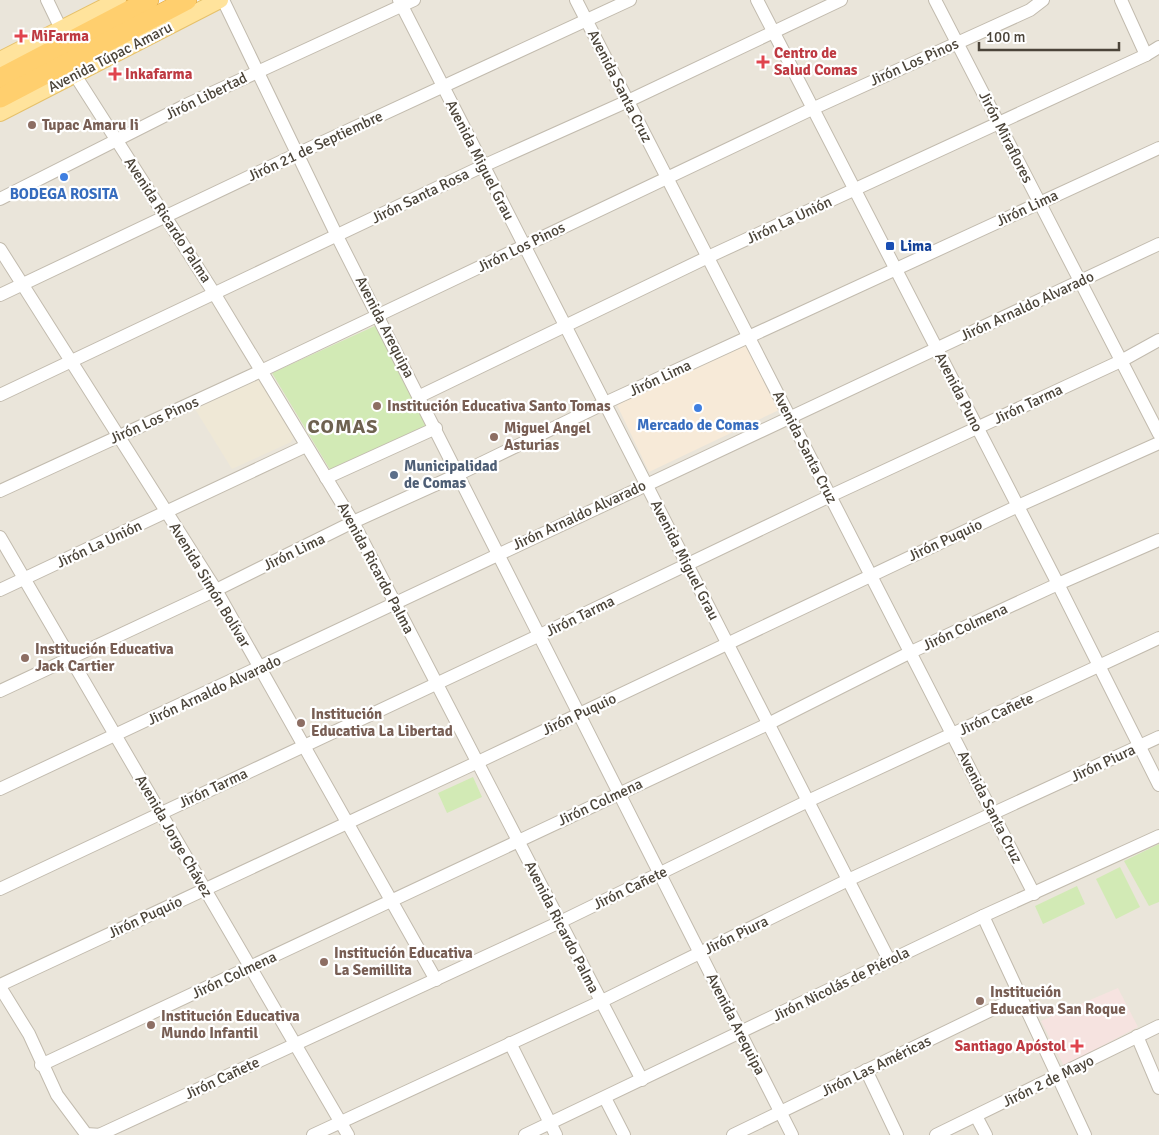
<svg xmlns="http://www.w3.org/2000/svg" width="1159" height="1135" viewBox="0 0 1159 1135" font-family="Signika,sans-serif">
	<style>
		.residential { fill: #eae5da }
		.commercial { fill: #f7ead8 }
		.education { fill: #efe8d6 }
		.medical { fill: #f6e3e0 }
		.green { fill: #d2eab5 }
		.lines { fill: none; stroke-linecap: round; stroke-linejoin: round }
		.minor-casing { stroke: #c2bbae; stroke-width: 14 }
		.major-casing { stroke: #e6c16a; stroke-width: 18 }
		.highway-casing { stroke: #e0a43c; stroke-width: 20 }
		.minor { stroke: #fff; stroke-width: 12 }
		.major { stroke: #ffe39c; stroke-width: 16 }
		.highway { stroke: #ffcf6e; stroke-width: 19 }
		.health-dot { fill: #e0444e; stroke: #fff; stroke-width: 2 }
		.education-dot { fill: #8d6e63; stroke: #fff; stroke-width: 2 }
		.shop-dot { fill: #3f7fe0; stroke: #fff; stroke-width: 2 }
		.transit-dot { fill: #1a4fb4; stroke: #fff; stroke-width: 2 }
		.service-dot { fill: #5c6f8a; stroke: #fff; stroke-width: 2 }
		.labels { text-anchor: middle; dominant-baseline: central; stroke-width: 4.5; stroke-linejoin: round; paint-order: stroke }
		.health-label { font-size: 15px; font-weight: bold; fill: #be3a42; stroke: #fff; text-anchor: start }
		.street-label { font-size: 15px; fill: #4b4439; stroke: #fff }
		.education-label { font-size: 15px; font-weight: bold; fill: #785e54; stroke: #fff; text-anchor: start }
		.shop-label { font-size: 15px; font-weight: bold; fill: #366cbe; stroke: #fff }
		.transit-label { font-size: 15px; font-weight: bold; fill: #164399; stroke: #fff; text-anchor: start }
		.service-label { font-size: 15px; font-weight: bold; fill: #4e5e75; stroke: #fff; text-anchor: start }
		.district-label { font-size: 20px; font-weight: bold; letter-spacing: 1px; fill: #6e6250; stroke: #fff }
	</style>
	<rect width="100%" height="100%" fill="#f6f3ec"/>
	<g class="residential">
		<polygon points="0,0 137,0 0,71"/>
		<polygon points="209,0 1159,0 1159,1135 0,1135 0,108"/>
	</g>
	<polygon class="commercial" points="747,344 779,410 649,472 617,405"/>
	<polygon class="education" points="260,379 295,434 291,442 232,469 195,409"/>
	<polygon class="medical" points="1118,988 1138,1027 1064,1066 1041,1021"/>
	<g class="green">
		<polygon points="377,325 431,428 332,473 272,373"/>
		<polygon points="473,777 482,797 447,813 438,793"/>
		<polygon points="1159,844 1159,902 1149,906 1124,861"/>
		<polygon points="1120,867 1140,907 1116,919 1096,879"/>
		<polygon points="1077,886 1085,904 1043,924 1035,906"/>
	</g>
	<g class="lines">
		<defs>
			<g id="minor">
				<polyline points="47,0 61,29"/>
				<polyline points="223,0 337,236 792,1135"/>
				<polyline points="399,0 889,960"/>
				<polyline points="576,0 1034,894"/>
				<polyline points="757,0 1058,584 1159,785"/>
				<polyline points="935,0 1159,434"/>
				<polyline points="1121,0 1146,55"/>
				<polyline points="75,75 214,293 353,522 642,1080"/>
				<polyline points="0,199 188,104 414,0"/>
				<polyline points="0,249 216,590 436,980"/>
				<polyline points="0,295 297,154 630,0"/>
				<polyline points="0,395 483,166 628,101 841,0"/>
				<polyline points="420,396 708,257 1146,55 1159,47"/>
				<polyline points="326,478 436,428"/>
				<polyline points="0,491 261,371 812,109 1030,10 1043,0"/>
				<polyline points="0,537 348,1135"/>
				<polyline points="0,590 306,446"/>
				<polyline points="0,691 216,590 353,522 459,474 605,403 1159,148"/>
				<polyline points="0,789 1159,244"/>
				<polyline points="0,889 540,635 830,496 1121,361 1159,340"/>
				<polyline points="983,916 1085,1135"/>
				<polyline points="0,985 478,762 1018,506 1159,443"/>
				<polyline points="0,987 29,1034 57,1095 86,1134 102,1135"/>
				<polyline points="1137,1036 1159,1088"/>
				<polyline points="510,1043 556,1135"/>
				<polyline points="41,1065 768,724 911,652 1058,584 1159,540"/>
				<polyline points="866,1070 897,1135"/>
				<polyline points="605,1098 624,1135"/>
				<polyline points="976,1116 986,1135"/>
				<polyline points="99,1135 560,922 808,801 1159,638"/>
				<polyline points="313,1135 600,1002 848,880 1159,737"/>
				<polyline points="525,1135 983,916 1159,836"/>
				<polyline points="733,1135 1020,996"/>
				<polyline points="936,1135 1159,1026"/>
			</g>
			<g id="major">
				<polyline points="0,60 118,0"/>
				<polyline points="0,113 220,0"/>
			</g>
			<g id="highway">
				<polyline points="0,78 149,0"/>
				<polyline points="0,98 187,0"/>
			</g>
		</defs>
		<use href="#minor" class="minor-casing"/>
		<use href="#major" class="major-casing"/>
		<use href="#highway" class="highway-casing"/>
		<use href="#minor" class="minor"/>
		<use href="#major" class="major"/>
		<use href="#highway" class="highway"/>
	</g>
	<g class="health-dot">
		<path d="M18.5 28.5h5v5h5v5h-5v5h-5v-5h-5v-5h5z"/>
		<path d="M760.5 54.5h5v5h5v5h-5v5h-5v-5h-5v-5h5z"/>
		<path d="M112.5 66.5h5v5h5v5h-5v5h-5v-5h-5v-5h5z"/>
		<path d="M1074.5 1038.5h5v5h5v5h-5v5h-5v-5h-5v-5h5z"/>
	</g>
	<g class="education-dot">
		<circle cx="32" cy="125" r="5"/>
		<circle cx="377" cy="406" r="5"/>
		<circle cx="494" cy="437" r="5"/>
		<circle cx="25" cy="658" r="5"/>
		<circle cx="301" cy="723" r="5"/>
		<circle cx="324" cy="962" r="5"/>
		<circle cx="980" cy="1001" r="5"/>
		<circle cx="151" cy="1025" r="5"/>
	</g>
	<g class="shop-dot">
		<circle cx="64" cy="177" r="5"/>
		<circle cx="698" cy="408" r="5"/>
	</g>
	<rect class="transit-dot" x="885" y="241" width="10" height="10" rx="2.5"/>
	<circle class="service-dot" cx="394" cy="475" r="5"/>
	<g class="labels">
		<g class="health-label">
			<text x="31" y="36">MiFarma</text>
			<text x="774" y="53">Centro de<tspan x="774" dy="17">Salud Comas</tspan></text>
			<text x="125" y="74">Inkafarma</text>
			<text x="1066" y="1046" text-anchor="end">Santiago Apóstol</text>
		</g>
		<g class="street-label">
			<text transform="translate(110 57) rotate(-27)">Avenida Túpac Amaru</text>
			<text transform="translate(914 62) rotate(-24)">Jirón Los Pinos</text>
			<text transform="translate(620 86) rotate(63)">Avenida Santa Cruz</text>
			<text transform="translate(206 96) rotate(-26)">Jirón Libertad</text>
			<text transform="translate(1006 137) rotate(63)">Jirón Miraflores</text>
			<text transform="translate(315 146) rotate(-25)">Jirón 21 de Septiembre</text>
			<text transform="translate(480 160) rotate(63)">Avenida Miguel Grau</text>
			<text transform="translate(420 196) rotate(-26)">Jirón Santa Rosa</text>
			<text transform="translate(1027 208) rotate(-25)">Jirón Lima</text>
			<text transform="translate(168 220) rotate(57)">Avenida Ricardo Palma</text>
			<text transform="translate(789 220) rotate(-25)">Jirón La Unión</text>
			<text transform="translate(521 247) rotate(-26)">Jirón Los Pinos</text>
			<text transform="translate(1027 306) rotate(-25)">Jirón Arnaldo Alvarado</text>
			<text transform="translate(385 327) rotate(63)">Avenida Arequipa</text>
			<text transform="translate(660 378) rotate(-25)">Jirón Lima</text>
			<text transform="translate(959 392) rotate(63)">Avenida Puno</text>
			<text transform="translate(1028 404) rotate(-25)">Jirón Tarma</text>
			<text transform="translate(154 420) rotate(-24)">Jirón Los Pinos</text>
			<text transform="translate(805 447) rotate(63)">Avenida Santa Cruz</text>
			<text transform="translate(579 515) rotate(-25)">Jirón Arnaldo Alvarado</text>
			<text transform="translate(945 540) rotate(-25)">Jirón Puquio</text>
			<text transform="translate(99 544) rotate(-25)">Jirón La Unión</text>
			<text transform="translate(294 552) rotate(-26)">Jirón Lima</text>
			<text transform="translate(685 560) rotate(63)">Avenida Miguel Grau</text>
			<text transform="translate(376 568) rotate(62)">Avenida Ricardo Palma</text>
			<text transform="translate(210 585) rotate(59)">Avenida Simón Bolívar</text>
			<text transform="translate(580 616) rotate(-26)">Jirón Tarma</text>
			<text transform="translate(965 627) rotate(-25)">Jirón Colmena</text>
			<text transform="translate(214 690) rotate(-25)">Jirón Arnaldo Alvarado</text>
			<text transform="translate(579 714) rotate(-25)">Jirón Puquio</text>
			<text transform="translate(996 714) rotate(-25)">Jirón Cañete</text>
			<text transform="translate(1103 763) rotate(-25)">Jirón Piura</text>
			<text transform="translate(213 788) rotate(-25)">Jirón Tarma</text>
			<text transform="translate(600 802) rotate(-25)">Jirón Colmena</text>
			<text transform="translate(990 807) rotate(63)">Avenida Santa Cruz</text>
			<text transform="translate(174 836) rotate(60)">Avenida Jorge Chávez</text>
			<text transform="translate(630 888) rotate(-26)">Jirón Cañete</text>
			<text transform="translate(145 917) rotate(-25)">Jirón Puquio</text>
			<text transform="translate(562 927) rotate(63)">Avenida Ricardo Palma</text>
			<text transform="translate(736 935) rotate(-26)">Jirón Piura</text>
			<text transform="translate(234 975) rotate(-25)">Jirón Colmena</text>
			<text transform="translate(841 984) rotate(-26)">Jirón Nicolás de Piérola</text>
			<text transform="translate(736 1024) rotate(63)">Avenida Arequipa</text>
			<text transform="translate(876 1066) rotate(-26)">Jirón Las Américas</text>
			<text transform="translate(222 1078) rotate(-25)">Jirón Cañete</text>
			<text transform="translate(1048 1081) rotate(-26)">Jirón 2 de Mayo</text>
		</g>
		<g class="education-label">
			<text x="42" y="125">Tupac Amaru Ii</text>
			<text x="387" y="406">Institución Educativa Santo Tomas</text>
			<text x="504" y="428">Miguel Angel<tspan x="504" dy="17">Asturias</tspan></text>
			<text x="35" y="649">Institución Educativa<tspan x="35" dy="17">Jack Cartier</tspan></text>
			<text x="311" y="714">Institución<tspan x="311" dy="17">Educativa La Libertad</tspan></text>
			<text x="334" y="953">Institución Educativa<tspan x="334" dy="17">La Semillita</tspan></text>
			<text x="990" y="992">Institución<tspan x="990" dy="17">Educativa San Roque</tspan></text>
			<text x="161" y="1016">Institución Educativa<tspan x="161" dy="17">Mundo Infantil</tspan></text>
		</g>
		<g class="shop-label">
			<text x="64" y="194">BODEGA ROSITA</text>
			<text x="698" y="425">Mercado de Comas</text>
		</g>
		<g class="transit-label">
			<text x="900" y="246">Lima</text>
		</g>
		<g class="service-label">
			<text x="404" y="466">Municipalidad<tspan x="404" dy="17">de Comas</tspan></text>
		</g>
		<g class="district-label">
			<text x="343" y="426">COMAS</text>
		</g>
	</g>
	<path d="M979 42v8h140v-8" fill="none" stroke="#4b4439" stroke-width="2.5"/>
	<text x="986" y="42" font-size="15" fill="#4b4439" stroke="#ffffff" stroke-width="4" paint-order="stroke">100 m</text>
</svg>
